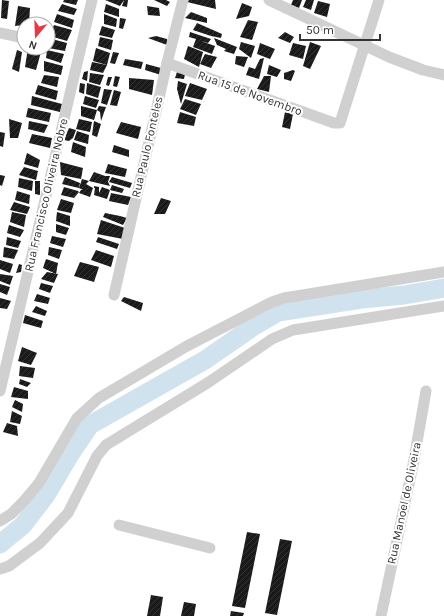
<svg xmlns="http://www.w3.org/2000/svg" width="444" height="616" viewBox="0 0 444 616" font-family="Karla,sans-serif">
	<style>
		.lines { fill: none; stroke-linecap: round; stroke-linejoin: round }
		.river { stroke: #cfe2ee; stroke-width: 19 }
		.building { fill: url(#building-hatch) }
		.minor { stroke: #d0d0d0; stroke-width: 11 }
		.labels { text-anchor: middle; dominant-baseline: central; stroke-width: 4; stroke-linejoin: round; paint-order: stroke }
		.street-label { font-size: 12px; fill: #333; stroke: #fff }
	</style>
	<defs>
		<pattern id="building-hatch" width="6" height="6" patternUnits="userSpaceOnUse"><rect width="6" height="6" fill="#1a1a1a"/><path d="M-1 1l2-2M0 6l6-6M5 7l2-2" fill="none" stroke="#333"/></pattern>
	</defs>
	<rect width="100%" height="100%" fill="#fff"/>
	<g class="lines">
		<polyline class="river" points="0,544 23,525 46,495 71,453 90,425 205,360 254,326 278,312 362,299 404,295 444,288"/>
	</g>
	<g class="building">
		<polygon points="2,0 9,1 7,19 1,18"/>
		<polygon points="64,0 78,0 76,5 63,2"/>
		<polygon points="105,0 128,0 127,7 122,6 124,0 120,6"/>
		<polygon points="154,0 166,0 170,2 167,6"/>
		<polygon points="189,0 215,0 216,9 187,2"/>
		<polygon points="293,0 302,0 299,8 291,5"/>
		<polygon points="306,0 314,0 311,10 303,7"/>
		<polygon points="318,1 330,4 327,17 314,13"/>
		<polygon points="242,3 252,7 249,16 236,19"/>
		<polygon points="62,4 77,9 74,15 58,11"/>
		<polygon points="106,4 119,9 119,17 104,12"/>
		<polygon points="18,6 30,8 29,24 24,24 24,25 15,26"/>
		<polygon points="147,6 159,8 160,16 148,15"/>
		<polygon points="191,12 207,18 207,23 185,18"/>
		<polygon points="57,14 74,20 72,28 54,22"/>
		<polygon points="104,14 117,19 116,27 104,24"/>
		<polygon points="120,18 126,19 123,29 119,28"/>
		<polygon points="248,20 258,22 252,40 240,37"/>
		<polygon points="197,23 222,34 221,38 211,36 193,30"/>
		<polygon points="54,25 72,30 67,41 50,36"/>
		<polygon points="102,26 115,30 112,38 99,35"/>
		<polygon points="190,32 211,39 208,43 201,41 215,46 212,54 193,47 196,39 189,37"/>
		<polygon points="285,32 294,37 290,43 278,38"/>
		<polygon points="156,36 167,39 167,45 148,38"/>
		<polygon points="100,37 113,40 111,50 98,46"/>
		<polygon points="214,38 237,47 234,54 224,51 226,49 217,45"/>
		<polygon points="52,39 67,43 65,51 48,48"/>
		<polygon points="241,42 255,46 251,58 239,49"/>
		<polygon points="310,42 321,46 310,69 303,66"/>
		<polygon points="260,43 275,49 270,59 257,54"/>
		<polygon points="293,43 306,46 303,59 289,55"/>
		<polygon points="188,46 203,52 199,67 184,59"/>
		<polygon points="28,48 41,52 36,70 25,67"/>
		<polygon points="96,48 110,53 107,65 93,61"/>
		<polygon points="17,50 22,52 19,72 12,69"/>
		<polygon points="47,50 64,54 61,63 46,58"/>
		<polygon points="113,52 119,53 115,64 110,63"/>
		<polygon points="205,54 217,57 211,68 200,64"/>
		<polygon points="236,56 248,57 244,67 235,64"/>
		<polygon points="264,58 259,79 246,75 249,67 255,69 260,59"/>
		<polygon points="125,59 143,62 141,69 123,65"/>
		<polygon points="44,61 63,66 61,75 44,71"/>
		<polygon points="92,62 107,65 103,73 90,70"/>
		<polygon points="146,64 161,68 161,75 145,70"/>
		<polygon points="269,65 281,70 277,77 267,74"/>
		<polygon points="293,70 295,71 291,81 284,79 284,73"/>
		<polygon points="88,71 87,81 82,79 84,72"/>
		<polygon points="177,72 185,74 184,79 175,78"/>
		<polygon points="90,73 104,75 100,85 89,82"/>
		<polygon points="44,75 59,77 57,87 41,83"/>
		<polygon points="115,76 120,77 117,87 113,86"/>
		<polygon points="264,76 271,76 269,92 257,89"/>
		<polygon points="108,77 112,77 109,86 106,85"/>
		<polygon points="129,78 154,80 152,95 129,89"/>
		<polygon points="178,81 187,84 181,104 177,89"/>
		<polygon points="80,83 85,84 84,94 79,92"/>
		<polygon points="87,83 101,87 98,98 86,94"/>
		<polygon points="190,83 207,89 202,100 185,96"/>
		<polygon points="38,85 58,91 56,100 35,94"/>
		<polygon points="104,89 112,90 107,105 101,103"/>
		<polygon points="114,90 121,92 117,106 110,105"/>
		<polygon points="32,96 62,104 60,112 31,105"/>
		<polygon points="85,96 99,100 96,108 83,104"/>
		<polygon points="185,99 201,104 196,115 180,109"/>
		<polygon points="81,106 97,110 94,120 81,116"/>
		<polygon points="99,106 106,107 101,121 100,112 97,110"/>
		<polygon points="28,108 51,113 49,122 26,117"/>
		<polygon points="180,112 196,117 194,126 177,123"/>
		<polygon points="285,112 293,114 290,129 282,127"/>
		<polygon points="9,119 22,123 18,138 10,138"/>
		<polygon points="79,119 92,122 90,132 76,129"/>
		<polygon points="29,121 48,125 44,133 28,129"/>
		<polygon points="94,121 101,124 97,137 92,135"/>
		<polygon points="121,122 141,127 138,139 116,133"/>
		<polygon points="69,128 76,130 73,138 69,141 64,140"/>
		<polygon points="77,131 89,135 88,144 74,140"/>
		<polygon points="0,132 5,133 3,147 0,146"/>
		<polygon points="32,134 52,138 50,148 29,143"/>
		<polygon points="73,142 86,147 85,157 71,152"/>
		<polygon points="114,145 129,150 129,157 112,152"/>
		<polygon points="27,153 40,160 38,168 24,164"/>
		<polygon points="60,162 83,168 81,179 61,175"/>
		<polygon points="108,164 127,169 125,177 105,173"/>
		<polygon points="24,167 38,171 36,180 19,175"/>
		<polygon points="94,172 105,176 110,176 108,182 110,186 89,181"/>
		<polygon points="0,175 5,176 2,186 0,185"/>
		<polygon points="65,177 80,183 79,188 62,184"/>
		<polygon points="112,177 132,183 130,188 109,182"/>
		<polygon points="19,178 33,181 32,191 18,187"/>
		<polygon points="82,179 89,181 86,184 93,188 90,197 79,193 81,190 83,190 79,188"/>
		<polygon points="35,181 40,181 40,195 35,194"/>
		<polygon points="112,185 124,189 122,193 110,190"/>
		<polygon points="94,186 99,187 99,193 102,187 110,190 107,199 94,195 95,188 94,188"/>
		<polygon points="64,187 78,191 79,192 74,198 61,195"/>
		<polygon points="17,191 30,195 29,204 15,200"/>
		<polygon points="111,193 131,197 128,205 109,201"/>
		<polygon points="161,198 171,201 165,214 154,214"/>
		<polygon points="61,199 74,203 71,213 57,210"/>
		<polygon points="14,202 30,207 27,214 10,210"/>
		<polygon points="12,212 26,215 24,227 10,222"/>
		<polygon points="57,212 70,216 70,226 56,221"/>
		<polygon points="105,213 120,216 127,218 123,225 103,217"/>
		<polygon points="101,220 125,228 123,239 97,234"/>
		<polygon points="56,224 69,228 66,235 56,232"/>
		<polygon points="9,225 24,230 20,237 7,233"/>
		<polygon points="52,236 66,239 63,247 50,243"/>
		<polygon points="7,237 21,241 18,248 6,245"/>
		<polygon points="98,237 119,244 117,249 96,242"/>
		<polygon points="4,247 18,250 14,259 3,257"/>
		<polygon points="49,247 62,250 59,259 48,255"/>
		<polygon points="96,250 114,256 111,267 91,260"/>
		<polygon points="46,259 58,263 56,274 43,268"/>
		<polygon points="0,260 13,264 10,273 0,269"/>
		<polygon points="80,262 99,267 94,282 74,276"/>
		<polygon points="19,264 22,265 21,272 16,273"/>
		<polygon points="47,272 58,274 54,283 41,279"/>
		<polygon points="0,274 13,276 10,285 0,281"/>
		<polygon points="41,283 53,286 50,293 39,289"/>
		<polygon points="0,284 10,287 7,295 0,292"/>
		<polygon points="37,294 50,298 48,304 34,301"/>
		<polygon points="124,297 143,303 141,311 121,301"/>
		<polygon points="0,298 11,301 7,309 0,308"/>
		<polygon points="36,306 47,311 45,316 32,312"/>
		<polygon points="25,315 43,321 41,328 23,323"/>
		<polygon points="22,347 37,353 31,365 18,361"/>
		<polygon points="20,366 35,368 33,378 19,376"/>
		<polygon points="20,379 31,383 27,387 19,384"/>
		<polygon points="14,387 28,391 28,399 11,397"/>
		<polygon points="15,400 23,404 22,412 12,407"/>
		<polygon points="12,411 22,416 20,424 10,422"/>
		<polygon points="7,423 17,426 18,436 3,432"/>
		<polygon points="247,532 260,534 245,608 232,606"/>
		<polygon points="280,539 292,541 277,615 265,613"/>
		<polygon points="151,595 163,597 160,616 147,616"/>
		<polygon points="184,602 196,604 194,616 181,616"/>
		<polygon points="231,611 244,613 243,616 230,616"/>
	</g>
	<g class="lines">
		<g class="minor">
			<polyline points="269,0 389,57 423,70 444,75"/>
			<polyline points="0,33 24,38"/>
			<polyline points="167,63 334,123 340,123 379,0"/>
			<polyline points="114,295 167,63 183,0"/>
			<polyline points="0,391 92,0"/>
			<polyline points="0,521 11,514 23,502 39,483 77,418 99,398 187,346 272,302 284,298 444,272"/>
			<polyline points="119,525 210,548"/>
			<polyline points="0,569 9,566 40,543 68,513 97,456 106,445 209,382 272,339 293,330 444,306"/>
			<polyline points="381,616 413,465 426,391"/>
		</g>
	</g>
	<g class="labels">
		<g class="street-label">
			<text transform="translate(250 93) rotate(20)">Rua 15 de Novembro</text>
			<text transform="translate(147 147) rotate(-77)">Rua Paulo Fonteles</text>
			<text transform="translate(46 195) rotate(-77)">Rua Francisco Oliveira Nobre</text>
			<text transform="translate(404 503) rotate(-78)">Rua Manoel de Oliveira</text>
		</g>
	</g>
	<g transform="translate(36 36) rotate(199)"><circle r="19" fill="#ffffff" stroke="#adadad"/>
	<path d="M0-3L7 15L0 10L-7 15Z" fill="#e63946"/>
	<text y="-6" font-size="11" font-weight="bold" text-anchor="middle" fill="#333333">N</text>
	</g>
	<path d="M300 34v6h80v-6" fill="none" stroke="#333333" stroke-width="2"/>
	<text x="306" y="34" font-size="12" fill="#333333" stroke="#ffffff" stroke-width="3" paint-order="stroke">50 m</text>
</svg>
